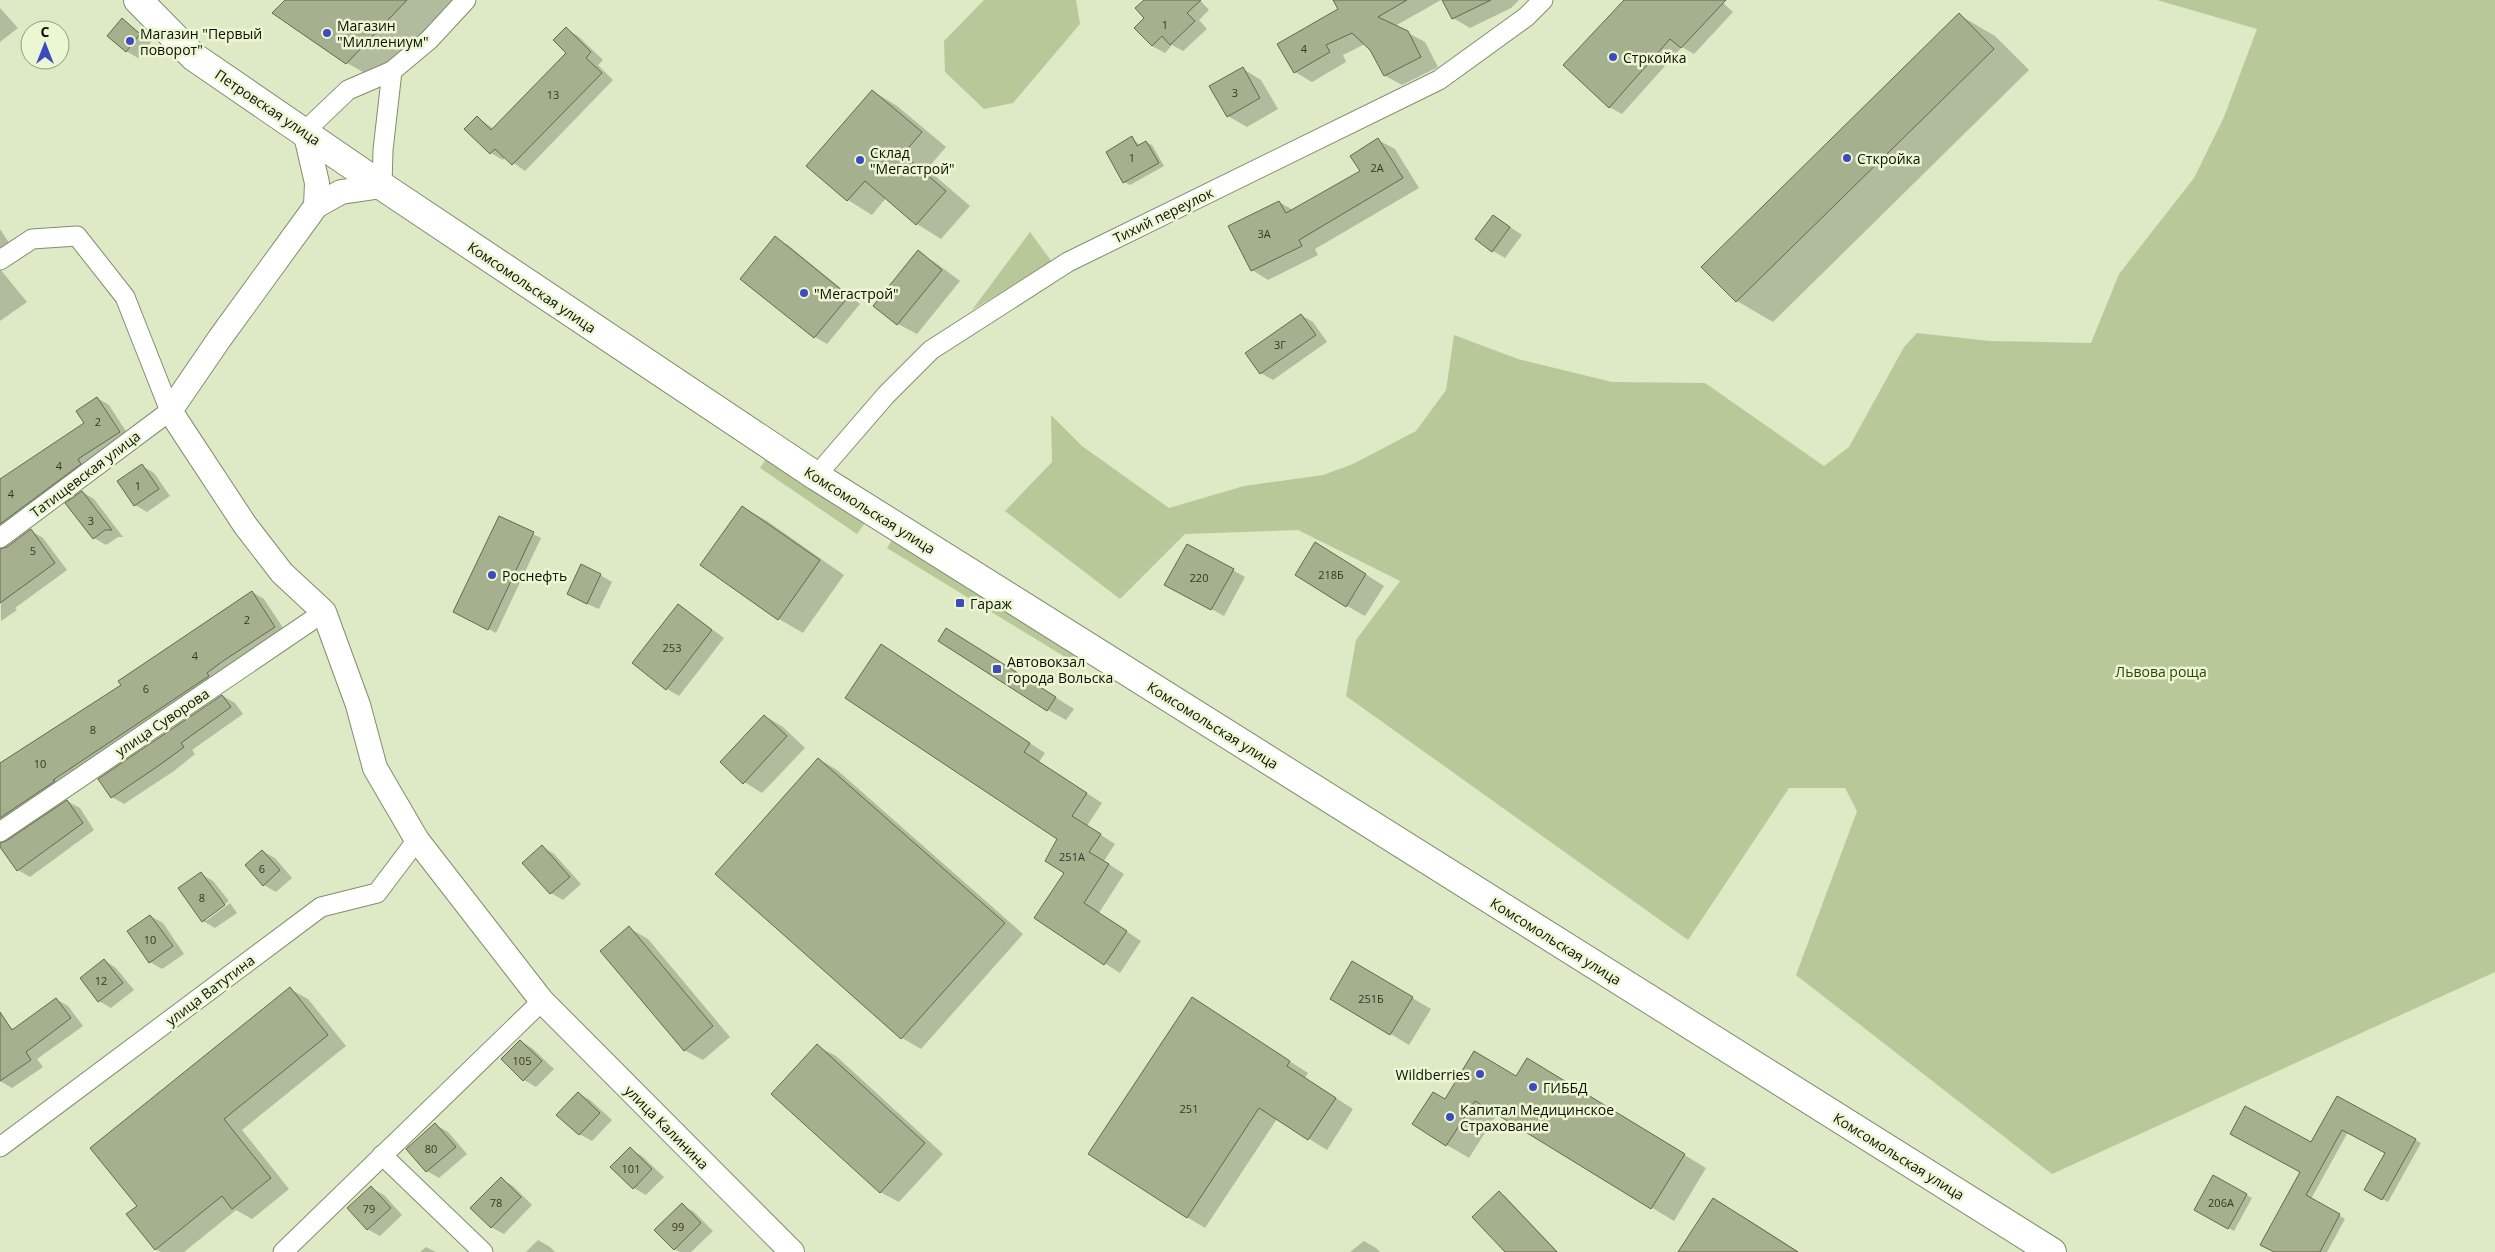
<svg xmlns="http://www.w3.org/2000/svg" width="2495" height="1252" viewBox="0 0 2495 1252" font-family="'Open Sans',sans-serif">
	<style>
		.green { fill: #b9c899 }
		.shadow { fill: #0003 }
		.building { fill: #a5b08e; stroke: #616b4b }
		.lines { fill: none; stroke-linecap: round; stroke-linejoin: round }
		.minor-casing { stroke: #828d6c; stroke-width: 21 }
		.tertiary-casing { stroke: #828d6c; stroke-width: 26 }
		.secondary-casing { stroke: #828d6c; stroke-width: 30 }
		.minor { stroke: #fff; stroke-width: 19 }
		.tertiary { stroke: #fff; stroke-width: 24 }
		.secondary { stroke: #fff; stroke-width: 28 }
		.poi-dot { fill: #3d4bbe; stroke: #ebf7d3; stroke-width: 2 }
		.labels { text-anchor: middle; dominant-baseline: central; stroke-width: 5; stroke-linejoin: round; paint-order: stroke }
		.number-label { font-size: 11px; fill: #323827 }
		.poi-label { font-size: 14px; fill: #0c1005; stroke: #ebf7d3; text-anchor: start }
		.street-label { font-size: 14px; fill: #0c1005; stroke: #ebf7d3 }
		.park-label { font-size: 14px; fill: #334008; stroke: #ebf7d3 }
	</style>
	<rect width="100%" height="100%" fill="#deeac6"/>
	<g class="green">
		<polygon points="984,0 1076,0 1080,24 1013,103 984,109 945,72 944,41"/>
		<polygon points="2157,0 2495,0 2495,972 2052,1174 1796,975 1857,811 1845,788 1789,788 1688,940 1346,696 1356,640 1400,581 1298,530 1185,534 1120,599 1005,511 1052,462 1051,415 1082,446 1169,508 1244,486 1323,475 1353,464 1416,431 1446,390 1454,335 1518,359 1612,382 1705,383 1824,466 1849,447 1904,347 1917,333 1990,341 2091,343 2119,274 2194,178 2224,117 2257,29"/>
		<polygon points="1030,232 1052,262 972,310"/>
		<polygon points="768,456 865,523 857,534 760,468"/>
		<polygon points="892,540 1088,660 1083,668 887,548"/>
	</g>
	<g class="shadow">
		<polygon points="287,0 454,0 377,80 347,63"/>
		<polygon points="1146,0 1200,0 1209,10 1199,20 1207,29 1183,51 1172,45 1165,53 1152,46 1146,18"/>
		<polygon points="1341,0 1441,0 1395,26 1425,42 1438,67 1402,85 1384,75 1371,49 1365,44 1343,55 1346,62 1312,82 1295,72 1340,10"/>
		<polygon points="1443,0 1519,0 1511,8 1470,28 1453,18"/>
		<polygon points="1626,0 1720,0 1733,12 1694,54 1682,47 1622,114 1609,107"/>
		<polygon points="0,8 18,28 0,42"/>
		<polygon points="1959,15 1995,36 2029,70 1773,322 1737,301"/>
		<polygon points="122,20 152,41 138,58 126,51"/>
		<polygon points="566,29 578,36 603,60 598,65 613,80 525,171 505,157 503,160 491,153 477,117 494,129 567,53"/>
		<polygon points="1243,69 1261,80 1278,109 1247,127 1228,116"/>
		<polygon points="873,91 897,106 946,147 927,169 970,206 941,239 917,224 886,198 872,215 848,200 808,166"/>
		<polygon points="1132,138 1140,145 1146,142 1152,145 1164,166 1130,185 1124,182"/>
		<polygon points="1378,140 1395,149 1419,188 1315,249 1318,255 1268,280 1252,270 1279,202 1293,210 1362,171"/>
		<polygon points="1494,216 1522,235 1505,258 1493,251"/>
		<polygon points="0,229 13,249 0,257"/>
		<polygon points="775,238 788,245 860,304 827,344 815,337 742,279"/>
		<polygon points="918,252 936,263 960,281 917,334 898,324 875,305"/>
		<polygon points="0,269 27,302 0,321"/>
		<polygon points="1301,315 1313,322 1327,342 1273,380 1261,373"/>
		<polygon points="97,398 109,405 131,439 1,541 3,550 31,531 43,538 67,570 15,608 17,610 1,621 0,481 86,423"/>
		<polygon points="142,466 154,473 170,496 147,512 135,505"/>
		<polygon points="82,492 94,499 123,537 118,537 106,545 94,538 67,504"/>
		<polygon points="742,507 767,521 844,575 803,633 779,619"/>
		<polygon points="499,517 541,538 496,633 455,611"/>
		<polygon points="1188,545 1245,577 1224,616 1166,584"/>
		<polygon points="1334,554 1384,586 1365,616 1347,606"/>
		<polygon points="600,575 612,582 599,609 580,601"/>
		<polygon points="252,592 264,599 287,634 0,837 0,767 122,686"/>
		<polygon points="679,605 724,638 679,696 667,689"/>
		<polygon points="947,629 1074,709 1066,720 1048,710"/>
		<polygon points="881,645 1045,753 1039,762 1102,803 1087,826 1115,844 1104,861 1124,874 1099,913 1141,941 1120,973 1035,918 1065,873 1059,839"/>
		<polygon points="223,696 235,703 243,714 192,750 195,754 174,771 124,804 112,797"/>
		<polygon points="765,716 783,727 805,748 762,793 744,782"/>
		<polygon points="819,759 837,770 1023,934 921,1049 902,1038 716,874"/>
		<polygon points="67,801 80,808 94,830 30,877 18,870 0,843 7,843"/>
		<polygon points="542,847 554,854 581,884 563,900 551,893 524,863"/>
		<polygon points="262,851 275,858 292,878 276,892 264,885"/>
		<polygon points="201,874 213,881 229,901 206,918 206,921 230,903 237,913 215,928 203,921"/>
		<polygon points="150,916 163,923 184,954 162,969 150,962"/>
		<polygon points="629,928 648,939 730,1037 703,1060 684,1050"/>
		<polygon points="104,960 116,968 134,990 111,1008 99,1001"/>
		<polygon points="1353,963 1431,1009 1409,1045 1391,1034"/>
		<polygon points="290,989 308,999 346,1046 242,1130 289,1189 252,1219 236,1210 184,1252 161,1252 155,1249 138,1206"/>
		<polygon points="1192,998 1308,1073 1305,1078 1353,1109 1327,1150 1277,1119 1205,1228 1187,1217"/>
		<polygon points="56,999 68,1006 83,1026 37,1059 43,1067 12,1088 0,1081 0,1031 8,1026 15,1030"/>
		<polygon points="520,1041 532,1048 554,1069 536,1087 524,1080 503,1059"/>
		<polygon points="817,1046 836,1056 943,1154 899,1202 880,1192"/>
		<polygon points="1550,1073 1706,1168 1674,1221 1497,1114 1469,1158 1447,1145 1445,1100 1517,1078"/>
		<polygon points="578,1093 590,1100 612,1120 592,1141 579,1134"/>
		<polygon points="2337,1097 2421,1143 2388,1202 2366,1190 2386,1153 2348,1132 2311,1199 2345,1219 2327,1252 2276,1252 2301,1172"/>
		<polygon points="436,1125 448,1132 467,1154 439,1178 427,1171 408,1149"/>
		<polygon points="630,1149 642,1156 664,1177 646,1195 634,1188"/>
		<polygon points="2214,1177 2252,1198 2234,1231 2196,1210"/>
		<polygon points="501,1179 513,1186 532,1205 504,1234 491,1227"/>
		<polygon points="371,1188 384,1195 402,1215 380,1236 367,1229"/>
		<polygon points="1499,1193 1505,1196 1558,1252 1507,1252"/>
		<polygon points="1713,1199 1749,1220 1799,1252 1685,1252"/>
		<polygon points="682,1205 694,1212 713,1231 691,1252 680,1252 674,1249"/>
		<polygon points="538,1240 550,1247 555,1252 526,1252"/>
		<polygon points="1364,1241 1376,1248 1380,1252 1350,1252"/>
		<polygon points="426,1247 436,1252 420,1252"/>
	</g>
	<g class="building">
		<polygon points="285,0 407,0 346,64 272,13"/>
		<polygon points="1144,0 1201,0 1187,13 1195,21 1170,45 1162,36 1152,46 1134,28 1144,18 1135,8"/>
		<polygon points="1333,0 1407,0 1378,17 1408,31 1421,57 1384,76 1370,50 1352,33 1326,45 1330,52 1294,73 1277,44 1338,9"/>
		<polygon points="1442,0 1491,0 1452,19"/>
		<polygon points="1624,0 1726,0 1681,48 1670,39 1609,108 1563,65"/>
		<polygon points="1959,13 1994,49 1736,302 1701,267"/>
		<polygon points="122,18 140,34 126,52 107,36"/>
		<polygon points="566,27 591,52 586,58 602,73 512,165 495,149 490,154 464,129 477,116 491,130 566,53 553,40"/>
		<polygon points="1243,67 1260,98 1227,117 1209,86"/>
		<polygon points="872,90 922,132 903,154 946,191 916,225 865,181 847,201 806,166"/>
		<polygon points="1132,136 1137,146 1146,141 1159,163 1123,183 1106,152"/>
		<polygon points="1378,138 1403,178 1299,240 1302,246 1251,271 1228,226 1279,201 1286,213 1360,171 1350,156"/>
		<polygon points="1493,215 1510,227 1492,252 1475,239"/>
		<polygon points="775,236 849,296 814,338 740,279"/>
		<polygon points="918,250 942,270 897,325 873,306"/>
		<polygon points="1301,314 1316,335 1260,374 1245,353"/>
		<polygon points="97,397 120,432 78,459 81,464 0,524 0,479 84,423 76,411"/>
		<polygon points="142,464 159,489 134,506 117,481"/>
		<polygon points="82,491 112,530 105,530 93,539 65,503"/>
		<polygon points="742,506 820,560 778,620 700,565"/>
		<polygon points="499,516 534,532 488,630 453,612"/>
		<polygon points="31,529 55,563 0,603 0,549 7,547"/>
		<polygon points="1315,542 1366,574 1346,607 1295,575"/>
		<polygon points="1187,544 1234,569 1211,610 1164,585"/>
		<polygon points="581,564 601,574 587,604 567,594"/>
		<polygon points="252,591 275,627 223,661 207,673 209,676 53,780 55,781 0,818 0,763 121,685 118,681"/>
		<polygon points="678,604 712,630 666,690 632,663"/>
		<polygon points="946,628 1056,697 1047,711 938,641"/>
		<polygon points="881,644 1030,743 1024,752 1087,793 1072,816 1101,834 1089,852 1109,864 1084,903 1127,931 1104,965 1034,918 1064,873 1045,861 1057,839 845,698"/>
		<polygon points="222,695 231,707 181,743 184,747 161,764 111,798 98,779"/>
		<polygon points="764,715 787,736 743,784 720,762"/>
		<polygon points="818,758 1005,923 901,1039 715,874"/>
		<polygon points="67,800 83,823 17,871 0,847 0,843 6,841"/>
		<polygon points="542,845 570,877 550,894 522,863"/>
		<polygon points="262,850 280,870 263,886 245,865"/>
		<polygon points="201,872 225,905 202,922 178,888"/>
		<polygon points="150,915 173,946 149,963 127,931"/>
		<polygon points="629,926 713,1026 684,1051 600,951"/>
		<polygon points="104,959 123,983 98,1002 80,978"/>
		<polygon points="1352,961 1413,997 1390,1035 1330,999"/>
		<polygon points="290,987 328,1035 224,1119 271,1178 232,1209 222,1196 155,1250 126,1214 137,1206 90,1148"/>
		<polygon points="1192,997 1290,1061 1287,1066 1336,1098 1308,1140 1259,1108 1187,1218 1088,1154"/>
		<polygon points="56,998 71,1018 26,1052 31,1060 0,1081 0,1012 12,1030"/>
		<polygon points="520,1040 542,1061 523,1081 501,1059"/>
		<polygon points="817,1044 925,1143 880,1193 771,1094"/>
		<polygon points="1474,1051 1516,1076 1527,1058 1685,1154 1651,1209 1475,1101 1446,1146 1412,1124 1433,1092 1445,1099"/>
		<polygon points="578,1092 600,1113 579,1135 556,1115"/>
		<polygon points="2337,1096 2416,1139 2382,1200 2364,1190 2385,1153 2342,1130 2306,1195 2340,1214 2320,1252 2274,1252 2260,1245 2300,1172 2230,1134 2245,1106 2311,1142"/>
		<polygon points="435,1123 456,1147 426,1172 406,1149"/>
		<polygon points="630,1147 652,1169 633,1189 610,1167"/>
		<polygon points="2213,1175 2247,1194 2228,1229 2194,1210"/>
		<polygon points="501,1177 521,1197 491,1228 470,1208"/>
		<polygon points="371,1186 391,1208 367,1230 347,1208"/>
		<polygon points="1499,1191 1557,1252 1505,1252 1472,1217"/>
		<polygon points="1713,1198 1798,1252 1678,1252"/>
		<polygon points="682,1203 701,1223 674,1250 654,1230"/>
	</g>
	<g class="lines">
		<defs>
			<g id="minor">
				<polyline points="305,131 348,90 392,71 429,40 466,0"/>
				<polyline points="382,186 383,150 392,71"/>
				<polyline points="0,260 32,239 77,236 125,297 170,411 0,538"/>
				<polyline points="816,476 886,395 931,350 1068,262 1439,80 1526,17 1543,0"/>
				<polyline points="0,832 324,612"/>
				<polyline points="0,1147 321,907 377,893 417,840"/>
				<polyline points="382,1155 483,1252"/>
				<polyline points="283,1252 542,1001"/>
			</g>
			<g id="tertiary">
				<polyline points="305,131 317,183 316,206"/>
				<polyline points="382,186 341,192 316,206 220,338 170,411 245,525 282,573 324,612 358,705 375,768 417,840 542,1001 792,1252"/>
			</g>
			<polyline id="secondary" points="138,0 194,57 382,186 816,476 2052,1252"/>
		</defs>
		<use href="#minor" class="minor-casing"/>
		<use href="#tertiary" class="tertiary-casing"/>
		<use href="#secondary" class="secondary-casing"/>
		<use href="#minor" class="minor"/>
		<use href="#tertiary" class="tertiary"/>
		<use href="#secondary" class="secondary"/>
	</g>
	<g class="poi-dot">
		<circle cx="327" cy="33" r="5"/>
		<circle cx="130" cy="41" r="5"/>
		<circle cx="1613" cy="57" r="5"/>
		<circle cx="1847" cy="158" r="5"/>
		<circle cx="860" cy="160" r="5"/>
		<circle cx="804" cy="293" r="5"/>
		<circle cx="492" cy="575" r="5"/>
		<rect x="955" y="598" width="10" height="10" rx="2.5"/>
		<rect x="992" y="664" width="10" height="10" rx="2.5"/>
		<circle cx="1480" cy="1074" r="5"/>
		<circle cx="1533" cy="1087" r="5"/>
		<circle cx="1450" cy="1117" r="5"/>
	</g>
	<g class="labels">
		<g class="number-label">
			<text x="1165" y="24">1</text>
			<text x="1304" y="48">4</text>
			<text x="1235" y="92">3</text>
			<text x="553" y="94">13</text>
			<text x="1132" y="157">1</text>
			<text x="1377" y="167">2А</text>
			<text x="1264" y="233">3А</text>
			<text x="1280" y="344">3Г</text>
			<text x="98" y="421">2</text>
			<text x="59" y="465">4</text>
			<text x="138" y="485">1</text>
			<text x="11" y="493">4</text>
			<text x="91" y="520">3</text>
			<text x="33" y="550">5</text>
			<text x="1331" y="574">218Б</text>
			<text x="1199" y="577">220</text>
			<text x="247" y="619">2</text>
			<text x="672" y="647">253</text>
			<text x="195" y="655">4</text>
			<text x="146" y="688">6</text>
			<text x="93" y="729">8</text>
			<text x="40" y="763">10</text>
			<text x="1072" y="856">251А</text>
			<text x="262" y="868">6</text>
			<text x="202" y="897">8</text>
			<text x="150" y="939">10</text>
			<text x="101" y="980">12</text>
			<text x="1371" y="998">251Б</text>
			<text x="522" y="1060">105</text>
			<text x="1189" y="1108">251</text>
			<text x="431" y="1148">80</text>
			<text x="631" y="1168">101</text>
			<text x="496" y="1202">78</text>
			<text x="2221" y="1202">206А</text>
			<text x="369" y="1208">79</text>
			<text x="678" y="1226">99</text>
		</g>
		<g class="poi-label">
			<text x="337" y="25">Магазин<tspan x="337" dy="16">"Миллениум"</tspan></text>
			<text x="140" y="33">Магазин "Первый<tspan x="140" dy="16">поворот"</tspan></text>
			<text x="1623" y="57">Стркойка</text>
			<text x="870" y="152">Склад<tspan x="870" dy="16">"Мегастрой"</tspan></text>
			<text x="1857" y="158">Сткройка</text>
			<text x="814" y="293">"Мегастрой"</text>
			<text x="502" y="575">Роснефть</text>
			<text x="970" y="603">Гараж</text>
			<text x="1007" y="661">Автовокзал<tspan x="1007" dy="16">города Вольска</tspan></text>
			<text x="1470" y="1074" text-anchor="end">Wildberries</text>
			<text x="1543" y="1087">ГИББД</text>
			<text x="1460" y="1109">Капитал Медицинское<tspan x="1460" dy="16">Страхование</tspan></text>
		</g>
		<g class="street-label">
			<text transform="translate(268 107) rotate(34)">Петровская улица</text>
			<text transform="translate(1163 215) rotate(-26)">Тихий переулок</text>
			<text transform="translate(532 287) rotate(34)">Комсомольская улица</text>
			<text transform="translate(85 474) rotate(-37)">Татищевская улица</text>
			<text transform="translate(870 510) rotate(32)">Комсомольская улица</text>
			<text transform="translate(162 722) rotate(-34)">улица Суворова</text>
			<text transform="translate(1213 725) rotate(32)">Комсомольская улица</text>
			<text transform="translate(1556 941) rotate(32)">Комсомольская улица</text>
			<text transform="translate(210 990) rotate(-37)">улица Ватутина</text>
			<text transform="translate(667 1127) rotate(45)">улица Калинина</text>
			<text transform="translate(1899 1156) rotate(32)">Комсомольская улица</text>
		</g>
		<g class="park-label">
			<text x="2161" y="671">Львова роща</text>
		</g>
	</g>
	<g transform="translate(45 45)"><circle r="24" fill="#ebf7d3" stroke="#929b81"/>
	<path d="M0-4L9 19L0 12L-9 19Z" fill="#3d4bbe"/>
	<text y="-8" font-size="14" font-weight="bold" text-anchor="middle" fill="#0c1005">С</text>
	</g>
</svg>
